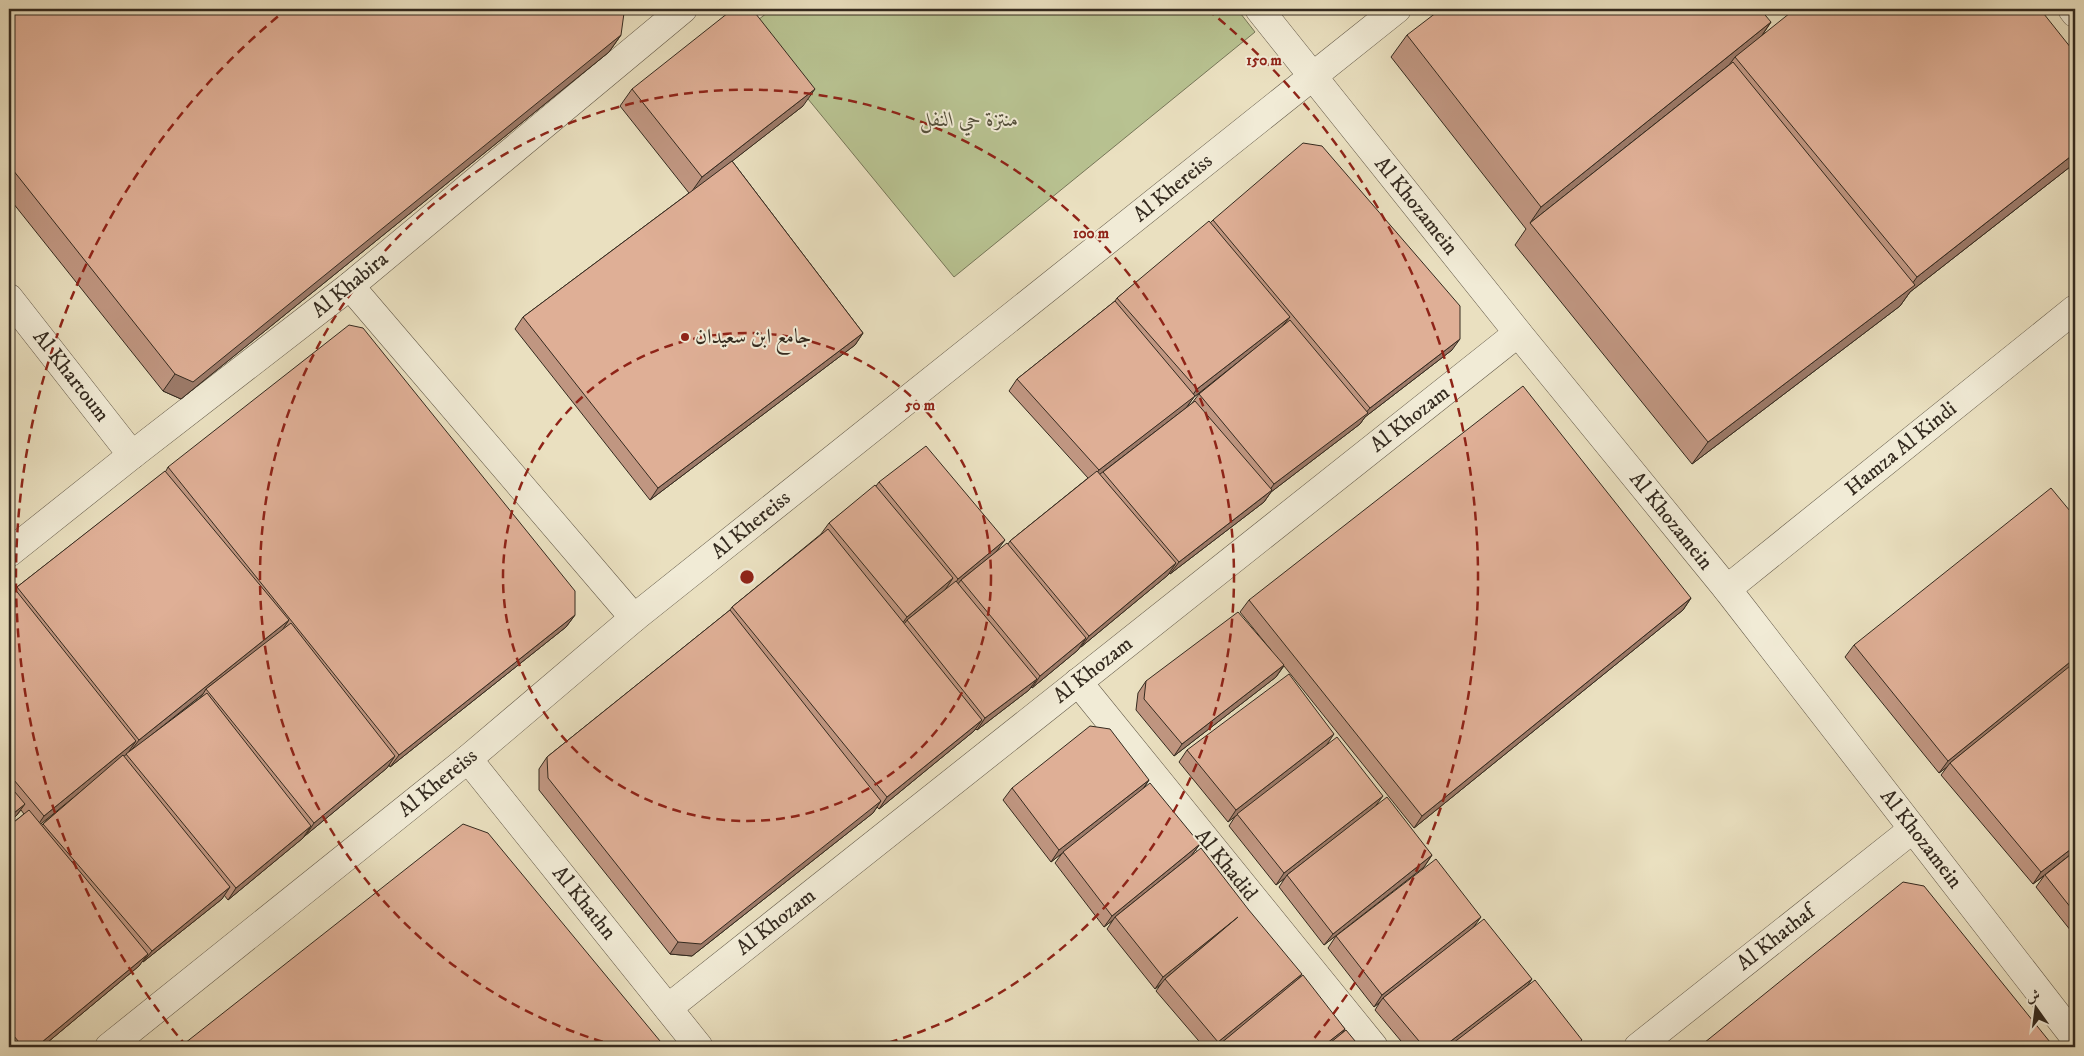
<svg xmlns="http://www.w3.org/2000/svg" width="2084" height="1056" viewBox="0 0 2084 1056" font-family="'IM FELL DW Pica',Amiri,serif">
	<style>
		.green { fill: #b8c291; stroke: #767658 }
		.lines { fill: none; stroke-linecap: round; stroke-linejoin: round }
		.minor-casing { stroke: #625847; stroke-width: 29 }
		.minor { stroke: #f1ebd6; stroke-width: 28 }
		.wall { fill: #c09681; stroke: #342a1f; fill-rule: evenodd }
		.shaded-wall { fill: #9c7a69; stroke: #342a1f }
		.building { fill: #dfaf96; stroke: #342a1f }
		.ring { fill: none; stroke: #8f2418; stroke-width: 2.5; stroke-dasharray: 9 6 }
		.poi-dot { fill: #8f2418; stroke: #f1ebd6; stroke-width: 2 }
		.labels { text-anchor: middle; dominant-baseline: central; stroke-width: 4; stroke-linejoin: round; paint-order: stroke }
		.park-label { font-size: 21px; font-style: italic; fill: #55503c; stroke: #f1ebd6 }
		.street-label { font-size: 21px; fill: #342a1f; stroke: #f1ebd6 }
		.poi-label { font-size: 21px; fill: #342a1f; stroke: #f1ebd6; text-anchor: start }
		.centre { fill: #8f2418; stroke: #f1ebd6; stroke-width: 2.5 }
		.ring-label { font-size: 15px; text-anchor: middle; font-weight: bold; fill: #8f2418; stroke: #f1ebd6; stroke-width: 4; stroke-linejoin: round; paint-order: stroke }
	</style>
	<rect width="100%" height="100%" fill="#eae0c0"/>
	<filter id="stains"><feTurbulence type="fractalNoise" baseFrequency=".004" numOctaves="4"/><feColorMatrix values="0 0 0 0 .2 0 0 0 0 .09 0 0 0 0 .02 0 0 0 .5 -.17"/></filter>
	<radialGradient id="worn" r=".72"><stop offset=".6" stop-color="#630" stop-opacity="0"/><stop offset="1" stop-color="#630" stop-opacity=".3"/></radialGradient>
	<polygon class="green" points="772,9 1237,9 1255,32 954,277 749,27"/>
	<g class="lines">
		<defs>
			<g id="minor">
				<polyline points="1259,9 1518,333 1727,589 2075,1038"/>
				<polyline points="2072,9 2075,13"/>
				<polyline points="350,286 634,618"/>
				<polyline points="9,298 132,455"/>
				<polyline points="9,553 132,455 350,286 683,9"/>
				<polyline points="1727,589 2075,309"/>
				<polyline points="1078,682 1374,1047"/>
				<polyline points="468,759 699,1047"/>
				<polyline points="668,1008 1518,333"/>
				<polyline points="109,1047 468,759 634,618 1397,9"/>
				<polyline points="1638,1047 1913,829"/>
			</g>
		</defs>
		<use href="#minor" class="minor-casing"/>
		<use href="#minor" class="minor"/>
	</g>
	<g class="wall">
		<polygon points="9,9 621,35 609,52 181,399 163,391 9,198"/>
		<polygon points="1771,22 1761,37 2075,53 2075,163 1910,292 1900,306 1692,464 1515,245 1526,229 1391,57 1407,35"/>
		<polygon points="632,89 803,106 732,161 863,333 855,345 650,500 515,329 523,317 689,193 620,106"/>
		<path d="M1213 220 1452 350 1365 417 1360 424 1271 492 1264 502 1170 574V573L1168 575 1081 647H1080L1078 650 1032 688 1031 687 1029 690 977 730 976 729 974 731 879 809 877 807 873 813 692 956 670 954 539 790V769L547 757 730 610 732 607 821 534 829 523 876 486 879 482 997 551 1008 544 1010 541 1088 478 1009 391 1017 379 1115 301 1117 298 1210 223ZM1227 371 1199 394 1192 403 1186 408 1194 397Z"/>
		<path d="M168 467 575 615 566 627 390 767 389 765 387 768 306 835 303 838 228 900 224 895 222 899 143 962 142 961 139 966 42 1047H9V826L24 814 21 810 16 816 9 822V592L15 589 17 587 166 471ZM203 694 200 698 148 738ZM67 802 43 824 41 826 40 824Z"/>
		<polygon points="2075,517 2075,936 2036,887 2044,876 2033,884 1941,775 1947,767 1939,773 1845,657 1854,645"/>
		<polygon points="1691,598 1683,610 1414,828 1284,666 1276,677 1174,756 1136,710 1138,693 1146,681 1271,650 1240,612 1249,600"/>
		<polygon points="1326,746 1377,805 1432,855 1424,867 1324,945 1279,887 1285,878 1276,885 1229,826 1236,815 1228,822 1179,762 1187,750"/>
		<polygon points="1149,780 1143,789 1200,844 1191,856 1299,979 1345,1029 1342,1033 1360,1047 1204,1047 1156,991 1161,984 1155,989 1107,929 1113,920 1104,927 1055,863 1063,852 1051,862 1003,800 1012,788"/>
		<polygon points="1474,927 1527,986 1577,1047 1406,1047 1375,1010 1380,1002 1374,1007 1328,948 1336,936"/>
	</g>
	<g class="shaded-wall">
		<polygon points="1771,22 1756,44 1735,57 1729,65 1530,223 1541,207"/>
		<polygon points="621,35 609,52 181,399 163,391 175,374"/>
		<polygon points="815,89 803,106 690,194 702,177"/>
		<polygon points="2075,153 2075,163 1910,292 1900,306 1692,464 1708,442 1907,291 1917,277"/>
		<polygon points="1290,317 1281,328 1194,397 1186,408 1091,481 1099,470 1189,400 1197,389"/>
		<polygon points="863,333 855,345 650,500 658,488"/>
		<polygon points="1460,339 1452,350 1365,417 1360,424 1271,492 1264,502 1170,574 1179,562 1267,494 1274,484 1364,415 1370,408"/>
		<polygon points="1005,540 996,552 961,580 958,584 950,591 958,579"/>
		<polygon points="1176,563 1168,575 1081,647 1089,636"/>
		<polygon points="953,578 945,590 907,620 905,623 899,628 907,617"/>
		<polygon points="1691,598 1683,610 1414,828 1422,816"/>
		<polygon points="575,615 566,627 390,767 399,755"/>
		<polygon points="289,620 281,632 206,689 203,694 130,752 139,740"/>
		<polygon points="1086,638 1078,650 1032,688 1040,676"/>
		<polygon points="2075,658 2075,663 1950,763 1947,767 1939,773 1948,761"/>
		<polygon points="1284,665 1276,677 1174,756 1182,744"/>
		<polygon points="1037,679 1029,690 977,730 985,718"/>
		<polygon points="982,720 974,731 879,809 887,797"/>
		<polygon points="1334,734 1326,746 1228,822 1236,810"/>
		<polygon points="136,741 128,753 36,828 44,816"/>
		<polygon points="395,756 387,768 306,835 314,823"/>
		<polygon points="1149,780 1141,792 1051,862 1059,850"/>
		<polygon points="1383,796 1374,808 1287,875 1285,878 1276,885 1284,873"/>
		<polygon points="881,801 873,813 692,956 670,954 678,942"/>
		<polygon points="25,804 16,816 9,822 9,817"/>
		<polygon points="311,826 303,838 228,900 236,888"/>
		<polygon points="1200,844 1191,856 1115,917 1113,920 1104,927 1112,916"/>
		<polygon points="2075,846 2075,851 2033,884 2041,872"/>
		<polygon points="1432,855 1424,867 1324,945 1333,934"/>
		<polygon points="230,887 222,899 143,962 152,951"/>
		<polygon points="1238,917 1165,979 1161,984 1155,989 1163,977"/>
		<polygon points="1481,917 1473,928 1383,998 1380,1002 1374,1007 1382,995"/>
		<polygon points="148,954 139,966 42,1047 36,1047"/>
		<polygon points="1302,974 1294,986 1220,1044 1217,1047 1214,1047 1218,1042"/>
		<polygon points="1532,979 1524,991 1450,1047 1443,1047"/>
		<polygon points="1345,1029 1337,1041 1329,1047 1322,1047"/>
	</g>
	<g class="building">
		<polygon points="9,9 620,9 624,13 621,35 193,382 175,374 9,165"/>
		<polygon points="733,9 752,9 815,89 702,177 632,89"/>
		<polygon points="1441,9 1760,9 1771,22 1541,207 1407,35"/>
		<polygon points="1795,9 2040,9 2075,53 2075,153 1917,277 1735,57"/>
		<polygon points="1733,62 1915,285 1708,442 1530,223"/>
		<polygon points="1303,143 1322,146 1460,306 1460,339 1370,408 1213,220"/>
		<polygon points="732,161 863,333 658,488 523,317"/>
		<polygon points="1209,221 1290,317 1197,389 1117,298"/>
		<polygon points="1115,301 1195,396 1099,470 1017,379"/>
		<polygon points="1290,320 1368,413 1274,484 1199,394"/>
		<polygon points="349,325 363,328 575,591 575,615 399,755 168,467"/>
		<polygon points="1523,386 1691,598 1422,816 1249,600"/>
		<polygon points="1195,401 1272,490 1179,562 1103,472"/>
		<polygon points="926,446 1005,540 958,579 879,482"/>
		<polygon points="165,471 289,620 139,740 17,587"/>
		<polygon points="1097,471 1176,563 1089,636 1010,541"/>
		<polygon points="875,485 953,578 907,617 829,523"/>
		<polygon points="2051,488 2075,517 2075,658 1948,761 1854,645"/>
		<polygon points="828,529 982,720 887,797 732,607"/>
		<polygon points="1007,543 1086,638 1040,676 961,580"/>
		<polygon points="956,581 1037,679 985,718 907,620"/>
		<polygon points="14,588 136,741 44,816 9,774 9,592"/>
		<polygon points="730,610 881,801 701,944 678,942 548,778 547,757"/>
		<polygon points="1238,612 1284,665 1182,744 1144,699 1146,681"/>
		<polygon points="291,623 395,756 314,823 206,689"/>
		<polygon points="2075,662 2075,846 2041,872 1950,763"/>
		<polygon points="1289,674 1334,734 1236,810 1187,750"/>
		<polygon points="207,693 311,826 236,888 126,754"/>
		<polygon points="1090,726 1110,729 1149,780 1059,850 1012,788"/>
		<polygon points="1337,737 1383,796 1284,873 1237,814"/>
		<polygon points="123,755 230,887 152,951 43,824"/>
		<polygon points="1150,783 1200,844 1112,916 1063,852"/>
		<polygon points="9,785 25,804 9,817"/>
		<polygon points="1387,797 1432,855 1333,934 1287,875"/>
		<polygon points="29,810 148,954 36,1047 23,1047 9,1030 9,826"/>
		<polygon points="463,824 488,833 665,1047 180,1047"/>
		<polygon points="1201,848 1248,909 1302,974 1218,1042 1165,979 1238,917 1163,977 1115,917"/>
		<polygon points="2075,851 2075,913 2045,875"/>
		<polygon points="1436,859 1481,917 1382,995 1336,936"/>
		<polygon points="1903,882 1924,886 2054,1047 1699,1047"/>
		<polygon points="1484,919 1532,979 1443,1047 1424,1047 1383,998"/>
		<polygon points="1303,975 1345,1029 1322,1047 1222,1047 1220,1044"/>
		<polygon points="1535,980 1582,1040 1574,1047 1448,1047"/>
		<polygon points="1346,1030 1360,1047 1325,1047"/>
		<polygon points="9,1035 19,1047 9,1047"/>
	</g>
	<g class="ring">
		<circle cx="747" cy="577" r="244"/>
		<path d="M617 1046A487 487 0 1 1 877 1046"/>
		<path d="M187 1047A731 731 0 0 1 287 9M1207 9A731 731 0 0 1 1307 1047"/>
	</g>
	<circle class="poi-dot" cx="685" cy="337" r="5"/>
	<g class="labels">
		<g class="park-label">
			<text x="969" y="120">منتزة حي النفل</text>
		</g>
		<g class="street-label">
			<text transform="translate(1173 188) rotate(-39)">Al Khereiss</text>
			<text transform="translate(1416 206) rotate(51)">Al Khozamein</text>
			<text transform="translate(350 285) rotate(-39)">Al Khabira</text>
			<text transform="translate(71 376) rotate(52)">Al Khartoum</text>
			<text transform="translate(1410 419) rotate(-38)">Al Khozam</text>
			<text transform="translate(1901 449) rotate(-39)">Hamza Al Kindi</text>
			<text transform="translate(1671 521) rotate(51)">Al Khozamein</text>
			<text transform="translate(751 525) rotate(-39)">Al Khereiss</text>
			<text transform="translate(1093 670) rotate(-38)">Al Khozam</text>
			<text transform="translate(438 783) rotate(-39)">Al Khereiss</text>
			<text transform="translate(1921 839) rotate(52)">Al Khozamein</text>
			<text transform="translate(1226 865) rotate(51)">Al Khadid</text>
			<text transform="translate(584 903) rotate(51)">Al Khathn</text>
			<text transform="translate(776 922) rotate(-38)">Al Khozam</text>
			<text transform="translate(1776 938) rotate(-38)">Al Khathaf</text>
		</g>
		<g class="poi-label">
			<text x="695" y="337">جامع ابن سعيدان</text>
		</g>
	</g>
	<circle cx="747" cy="577" r="8" class="centre"/>
	<g class="ring-label">
		<text x="1264" y="65">150 m</text>
		<text x="1091" y="238">100 m</text>
		<text x="920" y="410">50 m</text>
	</g>
	<rect width="2084" height="1056" fill="none" stroke="#eae0c0" stroke-width="30"/>
	<rect x="10" y="10" width="2064" height="1036" fill="none" stroke="#342a1f" stroke-width="2.5"/>
	<rect x="15" y="15" width="2054" height="1026" fill="none" stroke="#342a1f"/>
	<g transform="translate(2036 1008) rotate(346)" stroke="#f1ebd6" stroke-width="4" paint-order="stroke">
	<path d="M0-4L9 19L0 12L-9 19Z" fill="#342a1f"/>
	<text y="-8" font-size="14" font-weight="bold" text-anchor="middle" fill="#342a1f">ش</text>
	</g>
	<rect width="100%" height="100%" filter="url(#stains)"/>
	<rect width="100%" height="100%" fill="url(#worn)"/>
</svg>
